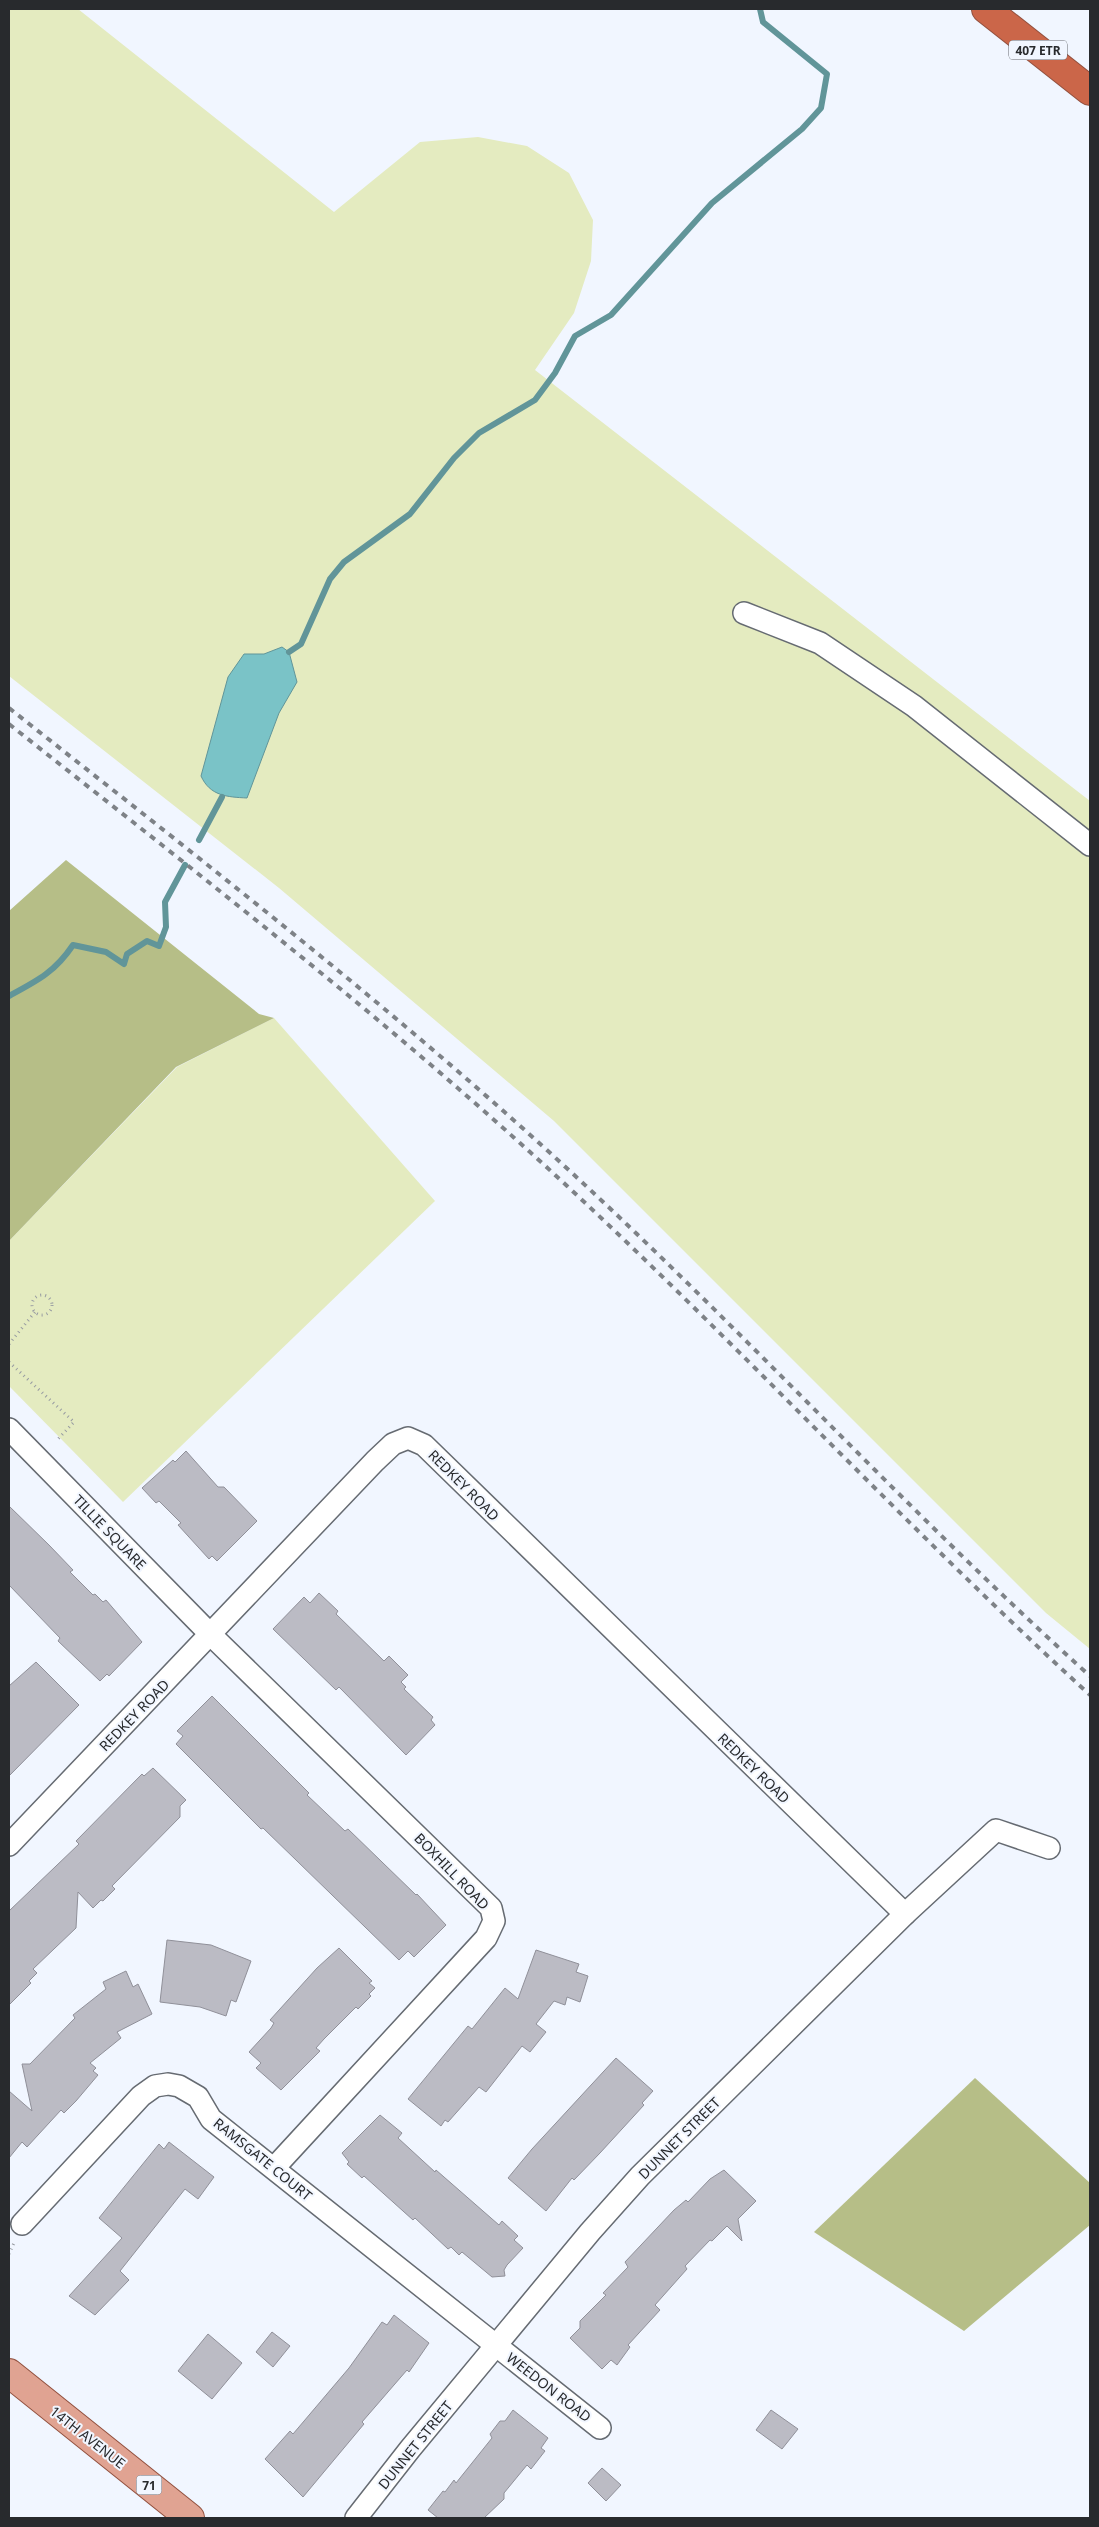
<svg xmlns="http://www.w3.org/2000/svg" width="1099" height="2527" viewBox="0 0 1099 2527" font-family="'Noto Sans',sans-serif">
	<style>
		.green { fill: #e4ebc0 }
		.forest { fill: #b6be87 }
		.water { fill: #7ac3c7; stroke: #619599 }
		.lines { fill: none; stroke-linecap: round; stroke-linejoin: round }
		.stream { stroke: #619599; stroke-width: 6 }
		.building { fill: #bbbbc4; stroke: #909099 }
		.minor-casing { stroke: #666b72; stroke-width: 24 }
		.major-casing { stroke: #92513f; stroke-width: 30 }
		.highway-casing { stroke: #92513f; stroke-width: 30 }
		.path { stroke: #979ba1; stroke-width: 3; stroke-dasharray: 1 4; stroke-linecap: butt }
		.minor { stroke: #fff; stroke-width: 21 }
		.major { stroke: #e0a392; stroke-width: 28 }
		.highway { stroke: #cb6649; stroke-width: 28 }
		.rail { stroke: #7e8287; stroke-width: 4; stroke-dasharray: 6 6; stroke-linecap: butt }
		.labels { text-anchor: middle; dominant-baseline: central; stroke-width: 4; stroke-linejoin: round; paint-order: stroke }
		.shield { fill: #f1f6ff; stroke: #64676c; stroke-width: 1 }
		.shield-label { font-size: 12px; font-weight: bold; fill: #282a2d }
		.street-label { font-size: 14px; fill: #282a2d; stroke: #f1f6ff }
	</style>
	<rect width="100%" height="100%" fill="#f1f6ff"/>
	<g class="green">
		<polygon points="9,9 78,9 334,212 420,142 478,137 527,146 569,173 593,220 591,261 574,313 535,370 1090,801 1090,1649 1046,1613 554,1121 279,888 9,676"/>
		<polygon points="274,1018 435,1201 123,1502 9,1386 9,1241 177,1067"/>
	</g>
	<g class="forest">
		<polygon points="66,860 259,1014 274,1018 176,1067 9,1241 9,911"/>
		<polygon points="975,2078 1090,2183 1090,2225 964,2331 814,2232"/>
	</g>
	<path class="water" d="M282 647 289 652 297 682 279 713 247 798C227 797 210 796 201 776L228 677 244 654H264Z"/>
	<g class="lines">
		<g class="stream">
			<polyline points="289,652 301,644 330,579 344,562 410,514 454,458 479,433 535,400 555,373 575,336 611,315 712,203 802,129 821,108 827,74 763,22 760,9"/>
			<polyline points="199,840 222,797"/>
			<path d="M9 996C37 981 55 972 73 945L106 952 124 964 127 954 147 941 159 946 166 927 165 902 185 865"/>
		</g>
	</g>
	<g class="building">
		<polygon points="186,1451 218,1487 224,1487 257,1521 217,1561 212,1556 209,1559 178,1525 181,1523 159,1501 156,1503 142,1488 173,1460 175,1462"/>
		<polygon points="9,1506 49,1545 73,1570 70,1572 93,1595 95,1594 103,1602 106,1600 142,1642 109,1676 107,1674 100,1681 58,1641 60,1638 9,1585"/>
		<polygon points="319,1593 338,1611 336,1614 384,1661 389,1656 408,1675 401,1682 406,1687 404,1689 433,1717 431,1720 435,1725 406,1755 339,1687 336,1690 273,1629 304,1597 310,1603"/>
		<polygon points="36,1662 79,1705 9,1776 9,1686"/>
		<polygon points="212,1696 309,1793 307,1795 345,1831 348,1829 416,1895 417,1894 446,1925 414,1957 408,1951 399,1960 263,1828 261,1829 176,1744 183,1736 177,1731"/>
		<polygon points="153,1768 186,1800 180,1806 180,1817 112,1886 115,1889 103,1901 101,1900 93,1908 78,1892 76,1928 33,1969 37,1973 29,1981 31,1983 9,2005 9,1911 79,1844 76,1841 142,1774 144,1776"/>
		<polygon points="167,1940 211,1945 251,1961 236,2002 231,2000 226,2016 200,2007 160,2002"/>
		<polygon points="339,1948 372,1981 369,1983 375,1988 369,1994 371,1996 358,2009 356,2007 324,2039 316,2048 320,2051 281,2090 256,2068 261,2063 249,2052 271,2028 274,2023 270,2020 317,1968"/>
		<polygon points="536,1950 579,1964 576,1972 588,1976 580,2002 567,1997 565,2005 554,2001 536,2024 546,2032 530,2052 522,2046 486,2092 479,2087 448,2122 445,2120 441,2126 408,2099 468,2026 472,2029 505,1988 518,1999"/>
		<polygon points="126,1971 133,1987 138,1984 152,2014 117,2032 121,2038 90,2063 96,2068 93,2071 98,2075 76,2101 64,2113 61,2110 27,2147 22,2142 9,2158 9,2091 32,2111 22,2064 30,2064 75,2018 73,2015 106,1989 103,1982"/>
		<polygon points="616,2058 653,2091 642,2103 644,2105 600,2153 574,2180 572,2178 546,2211 508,2178 532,2149"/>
		<polygon points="380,2115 402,2133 398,2138 435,2172 436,2170 499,2225 502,2221 518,2236 514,2240 523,2248 507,2265 504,2270 505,2276 492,2277 462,2252 459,2255 451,2247 448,2249 415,2218 413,2220 364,2176 362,2178 347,2164 349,2162 342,2153"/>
		<polygon points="169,2142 214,2177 198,2199 185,2189 120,2271 129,2280 95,2315 69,2296 122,2238 99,2218 159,2144 164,2149"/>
		<polygon points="724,2170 756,2201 738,2219 742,2241 727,2226 712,2241 710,2240 685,2266 687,2269 655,2305 660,2310 628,2345 630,2347 617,2365 611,2360 602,2369 570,2338 580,2328 580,2321 606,2295 603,2293 628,2267 625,2262 674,2210 686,2200 688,2202 710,2179"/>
		<polygon points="394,2315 429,2343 409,2372 407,2370 362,2422 364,2424 303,2497 265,2459 290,2431 293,2434 349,2368 382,2322 387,2325"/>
		<polygon points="272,2332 290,2346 273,2367 256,2352"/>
		<polygon points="208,2334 242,2363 212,2399 178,2371"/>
		<polygon points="513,2410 548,2438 541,2448 545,2451 531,2469 527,2465 504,2493 504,2499 484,2518 438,2518 428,2510 443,2491 445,2492 454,2480 456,2483 492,2438 490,2434 500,2421 505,2421"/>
		<polygon points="771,2410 798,2429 782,2449 756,2430"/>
		<polygon points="602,2468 621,2485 606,2501 588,2483"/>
	</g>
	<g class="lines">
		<defs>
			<g id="minor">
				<polyline points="744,613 820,643 914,706 1090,845"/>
				<polyline points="9,1429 211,1635 491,1908 494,1921 486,1938 274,2168"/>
				<polyline points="9,1845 375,1461 393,1444 408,1438 424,1445 905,1914"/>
				<polyline points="22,2224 141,2096 155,2086 168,2084 179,2086 198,2097 211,2119 600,2428"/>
				<polyline points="356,2518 410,2449 590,2232 640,2176 905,1914 996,1830 1049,1848"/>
			</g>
			<polyline id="major" points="9,2373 190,2518"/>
			<polyline id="highway" points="986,9 1090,91"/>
		</defs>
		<use href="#minor" class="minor-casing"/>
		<use href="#major" class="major-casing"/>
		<use href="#highway" class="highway-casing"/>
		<g class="path">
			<circle cx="42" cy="1305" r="10"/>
			<polyline points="9,1344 35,1312"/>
			<polyline points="9,1362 74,1422 58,1439"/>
			<polyline points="9,2254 14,2243"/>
		</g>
		<use href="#minor" class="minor"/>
		<use href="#major" class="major"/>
		<use href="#highway" class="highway"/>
		<g class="rail">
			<path d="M9 708C200 859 393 1008 572 1173 749 1336 911 1515 1090 1676"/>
			<path d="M9 724C198 874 389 1021 566 1185 745 1351 910 1531 1090 1695"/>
		</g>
	</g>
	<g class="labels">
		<g class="shield">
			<rect x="1009" y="40.5" width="58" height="19" rx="4"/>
			<rect x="136.5" y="2475.5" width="25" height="19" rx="4"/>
		</g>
		<g class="shield-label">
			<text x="1038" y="50">407 ETR</text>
			<text x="149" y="2485">71</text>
		</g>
		<g class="street-label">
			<text transform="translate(464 1485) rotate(45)">REDKEY ROAD</text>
			<text transform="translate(110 1532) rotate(46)">TILLIE SQUARE</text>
			<text transform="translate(134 1715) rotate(-46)">REDKEY ROAD</text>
			<text transform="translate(754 1768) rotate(44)">REDKEY ROAD</text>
			<text transform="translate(452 1871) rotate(46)">BOXHILL ROAD</text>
			<text transform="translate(679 2138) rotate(-45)">DUNNET STREET</text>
			<text transform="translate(263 2159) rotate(39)">RAMSGATE COURT</text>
			<text transform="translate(549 2387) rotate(38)">WEEDON ROAD</text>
			<text transform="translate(88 2437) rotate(38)">14TH AVENUE</text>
			<text transform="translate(415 2445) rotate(-51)">DUNNET STREET</text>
		</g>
	</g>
	<rect width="1099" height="2527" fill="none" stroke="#282a2d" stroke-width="20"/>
</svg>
